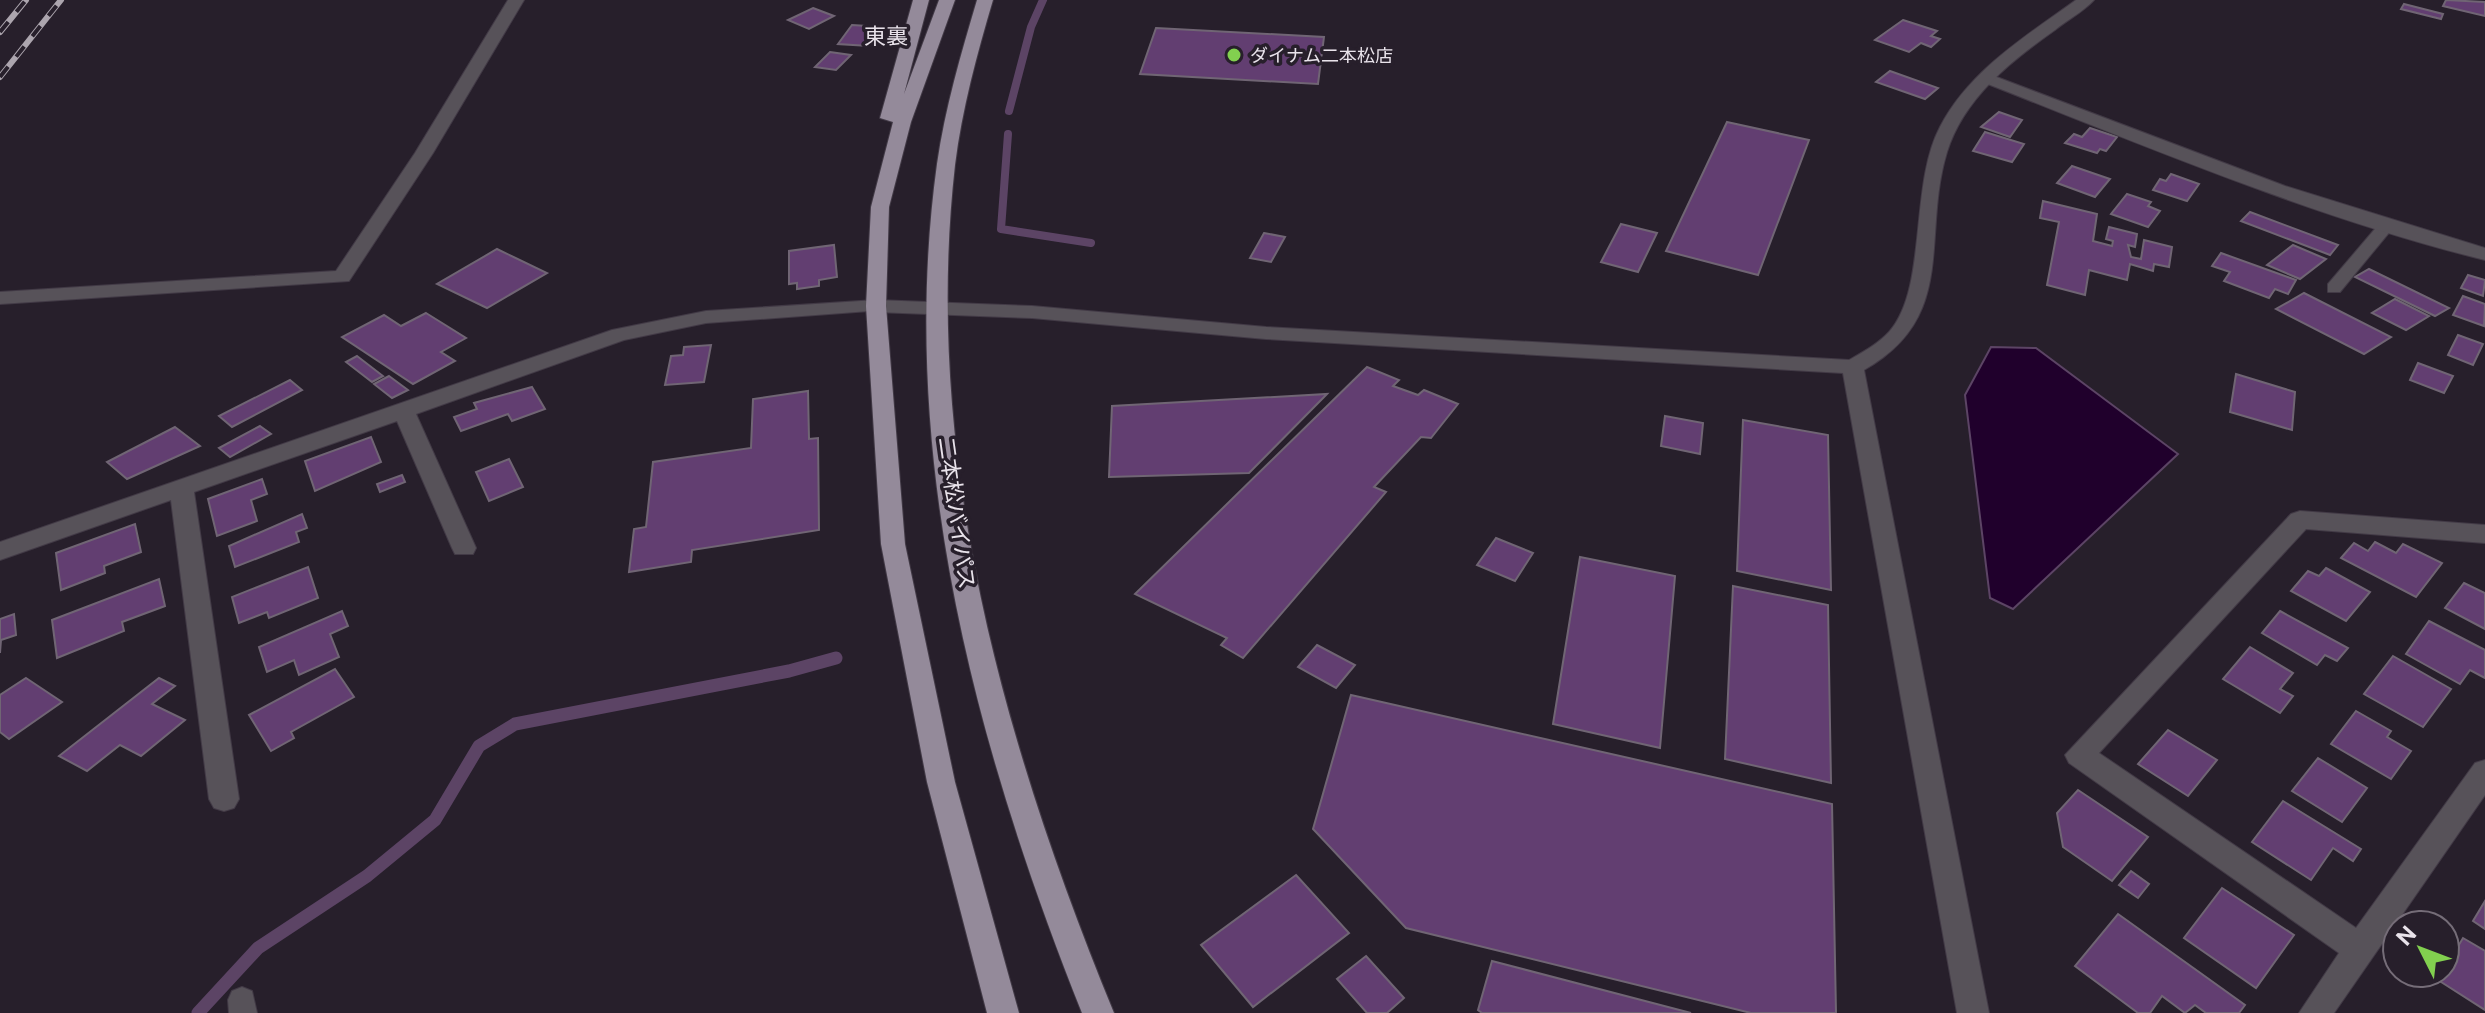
<svg xmlns="http://www.w3.org/2000/svg" width="2485" height="1013" viewBox="0 0 2485 1013" font-family="'Public Sans','Noto Sans JP',sans-serif">
	<style>
		.water { fill: #20002c; stroke: #5c4465; stroke-width: 2 }
		.lines { fill: none; stroke-linecap: round; stroke-linejoin: round }
		.stream-far1 { stroke: #5c4465; stroke-width: 8 }
		.stream { stroke: #5c4465; stroke-width: 13 }
		.building { fill: #623e71; stroke: #706574; stroke-width: 2 }
		.service-casing { stroke: #423a46; stroke-width: 2 }
		.minor-casing { stroke: #423a46; stroke-width: 2 }
		.tertiary-casing { stroke: #423a46; stroke-width: 2 }
		.trunk-casing { stroke: #423a46; stroke-width: 2 }
		.service { fill: #575259; fill-rule: evenodd }
		.minor { fill: #575259; fill-rule: evenodd }
		.tertiary { fill: #575259; fill-rule: evenodd }
		.trunk { fill: #948a9a; fill-rule: evenodd }
		.rail-casing { stroke: #aca5ae; stroke-width: 6 }
		.rail { stroke: #271f2b; stroke-width: 4; stroke-dasharray: 13; stroke-linecap: butt }
		.poi-dot { fill: #82d04f; stroke: #271f2b; stroke-width: 3 }
		.labels { text-anchor: middle; dominant-baseline: central; stroke-width: 7; stroke-linejoin: round; paint-order: stroke }
		.far-poi-label { font-size: 18px; fill: #e9e3eb; stroke: #271f2b; text-anchor: start }
		.far-quarter-label { font-size: 22px; fill: #e9e3eb; stroke: #271f2b }
		.street-label { font-size: 22px; fill: #e9e3eb; stroke: #271f2b }
	</style>
	<rect width="100%" height="100%" fill="#271f2b"/>
	<polygon class="water" points="1991,347 2036,348 2178,454 2013,609 1990,598 1965,395"/>
	<g class="lines">
		<g class="stream-far1">
			<polyline points="1009,111 1031,27 1043,0"/>
			<polyline points="1008,134 1001,229 1091,243"/>
		</g>
		<polyline class="stream" points="198,1013 258,948 367,876 435,820 479,746 515,724 789,671 836,658"/>
	</g>
	<g class="building">
		<polygon points="2446,0 2485,2 2485,16 2443,6"/>
		<polygon points="2404,4 2443,14 2441,19 2401,9"/>
		<polygon points="813,8 834,16 809,29 788,20"/>
		<polygon points="1903,20 1937,31 1931,36 1940,39 1931,47 1921,43 1909,52 1875,40"/>
		<polygon points="852,25 882,27 869,46 838,44"/>
		<polygon points="1156,28 1324,37 1318,84 1140,74"/>
		<polygon points="830,52 851,55 836,70 815,67"/>
		<polygon points="1890,71 1938,88 1925,99 1876,82"/>
		<polygon points="1999,112 2022,120 2010,137 1981,127"/>
		<polygon points="1727,122 1809,140 1758,275 1666,251"/>
		<polygon points="2090,128 2117,137 2106,151 2100,149 2097,153 2065,143 2074,134 2082,137"/>
		<polygon points="1985,132 2024,144 2012,162 1973,151"/>
		<polygon points="2072,166 2110,179 2095,197 2057,183"/>
		<polygon points="2171,174 2199,184 2187,201 2153,190 2160,179 2166,181"/>
		<polygon points="2127,194 2151,202 2148,206 2160,211 2148,227 2111,214"/>
		<polygon points="2043,201 2097,214 2093,241 2112,246 2113,241 2106,239 2109,227 2137,234 2135,247 2128,245 2131,257 2141,259 2144,240 2172,247 2169,267 2154,264 2153,271 2130,264 2127,280 2089,270 2085,295 2047,285 2059,222 2040,218"/>
		<polygon points="2250,212 2338,245 2330,255 2241,221"/>
		<polygon points="1621,224 1657,233 1638,272 1601,262"/>
		<polygon points="1264,233 1285,237 1271,262 1250,258"/>
		<polygon points="834,245 837,277 819,280 819,286 797,289 797,283 789,284 789,251"/>
		<polygon points="2293,245 2326,259 2300,279 2267,265"/>
		<polygon points="497,249 547,273 487,308 437,284"/>
		<polygon points="2221,253 2296,280 2288,294 2275,289 2269,298 2224,281 2230,272 2212,266"/>
		<polygon points="2369,269 2449,308 2435,316 2355,277"/>
		<polygon points="2468,275 2485,280 2483,296 2461,288"/>
		<polygon points="2304,293 2391,337 2364,354 2276,309"/>
		<polygon points="2463,296 2485,304 2484,326 2453,315"/>
		<polygon points="2395,299 2429,316 2406,330 2372,313"/>
		<polygon points="426,313 466,338 441,352 455,361 413,384 342,337 384,315 401,326"/>
		<polygon points="2458,335 2483,344 2473,365 2448,355"/>
		<polygon points="711,345 704,382 665,385 671,356 683,355 684,347"/>
		<polygon points="357,356 383,376 372,382 346,362"/>
		<polygon points="2418,363 2453,376 2444,393 2410,380"/>
		<polygon points="1367,367 1399,380 1393,386 1418,395 1424,390 1458,404 1431,438 1421,437 1374,487 1386,492 1243,658 1221,645 1227,638 1135,594"/>
		<polygon points="2236,374 2295,392 2292,430 2230,412"/>
		<polygon points="389,376 408,390 392,398 374,384"/>
		<polygon points="290,380 302,390 232,427 219,416"/>
		<polygon points="532,387 545,409 512,421 508,414 461,431 454,417 477,409 474,403"/>
		<polygon points="808,391 809,439 818,438 819,530 692,550 691,562 629,572 634,529 646,527 653,462 751,448 753,399"/>
		<polygon points="1327,394 1249,473 1109,477 1112,406"/>
		<polygon points="1665,416 1703,423 1700,454 1661,446"/>
		<polygon points="1743,420 1828,435 1831,590 1737,571"/>
		<polygon points="260,426 271,434 230,457 219,448"/>
		<polygon points="175,427 200,446 127,479 107,462"/>
		<polygon points="371,437 381,462 315,491 305,461"/>
		<polygon points="509,459 523,487 489,501 476,472"/>
		<polygon points="402,475 405,482 380,492 377,484"/>
		<polygon points="262,479 267,494 251,500 257,521 217,536 208,499"/>
		<polygon points="302,514 307,528 296,532 299,542 235,567 229,546"/>
		<polygon points="135,524 141,552 104,566 105,573 61,590 56,553"/>
		<polygon points="1496,538 1533,553 1515,581 1477,565"/>
		<polygon points="2375,542 2396,553 2403,544 2442,563 2416,597 2341,558 2354,543 2368,551"/>
		<polygon points="1580,557 1675,576 1660,748 1553,724"/>
		<polygon points="308,567 318,598 269,618 267,612 239,623 232,597"/>
		<polygon points="2326,568 2370,592 2346,621 2291,591 2308,571 2319,576"/>
		<polygon points="159,579 165,606 122,622 124,631 57,658 52,620"/>
		<polygon points="2464,583 2485,593 2485,629 2445,608"/>
		<polygon points="1733,586 1828,605 1831,783 1725,759"/>
		<polygon points="342,611 348,626 330,634 339,657 299,675 294,660 267,672 259,647"/>
		<polygon points="2280,611 2348,648 2337,661 2325,655 2317,665 2262,633"/>
		<polygon points="14,614 16,635 1,640 0,653 0,619"/>
		<polygon points="2429,621 2485,650 2485,678 2470,670 2460,684 2406,654"/>
		<polygon points="1317,645 1355,665 1336,688 1298,667"/>
		<polygon points="2250,647 2293,673 2280,689 2293,696 2280,713 2223,679"/>
		<polygon points="2393,656 2451,689 2423,727 2364,694"/>
		<polygon points="335,669 354,697 291,732 294,738 271,751 249,715"/>
		<polygon points="26,678 62,702 9,739 0,732 0,695"/>
		<polygon points="159,678 175,686 152,704 185,720 141,756 120,745 87,771 59,756"/>
		<polygon points="1351,695 1832,804 1836,1013 1751,1013 1406,928 1313,829"/>
		<polygon points="2356,711 2391,731 2387,737 2411,751 2391,779 2331,744"/>
		<polygon points="2168,730 2217,760 2188,796 2138,764"/>
		<polygon points="2318,758 2367,788 2342,822 2292,791"/>
		<polygon points="2078,790 2148,837 2112,881 2063,847 2057,813"/>
		<polygon points="2283,801 2361,849 2353,861 2333,848 2311,880 2252,842"/>
		<polygon points="2131,871 2149,884 2138,898 2119,885"/>
		<polygon points="1296,875 1349,933 1253,1007 1201,945"/>
		<polygon points="2222,888 2294,935 2256,988 2184,938"/>
		<polygon points="2485,901 2485,929 2473,921"/>
		<polygon points="2118,914 2245,1005 2239,1013 2206,1013 2195,1005 2185,1013 2162,996 2150,1013 2138,1013 2075,966"/>
		<polygon points="2463,938 2485,951 2485,1010 2438,980"/>
		<polygon points="1366,956 1404,998 1387,1013 1367,1013 1337,979"/>
		<polygon points="1492,961 1691,1013 1482,1013 1478,1010"/>
	</g>
	<g class="lines">
		<defs>
			<g id="service">
				<polygon points="2386,221 2394,226 2392,229 2340,292 2328,292 2328,284 2380,223"/>
				<polygon points="242,987 252,991 257,1013 229,1013 228,1000 232,991"/>
			</g>
			<g id="minor">
				<polygon points="508,0 524,0 433,153 349,281 0,304 0,292 336,271 415,153"/>
				<path d="M1986 73 2285 186 2485 248V260C2312 217 2146 146 1980 81L1978 78Z"/>
				<polygon points="876,300 886,306 883,310 706,323 624,340 416,414 476,548 473,554 455,554 452,548 397,421 194,492 239,799 234,808 224,811 214,808 209,799 171,500 0,560 0,542 612,330 706,311"/>
				<polygon points="2300,511 2485,525 2485,543 2306,529 2099,753 2356,928 2475,763 2485,760 2485,795 2334,1013 2299,1013 2339,953 2069,763 2065,755 2291,514"/>
			</g>
			<path id="tertiary" d="M2076 0H2094C2083 12 2067 20 2055 30 2011 61 1964 98 1947 152 1921 237 1959 316 1864 370L1989 1013H1957L1843 373 1266 339 1032 318 876 312 866 306 876 300 1032 306 1266 327 1849 360C1863 352 1878 344 1889 332 1928 288 1909 185 1940 127 1969 71 2026 36 2076 0Z"/>
			<g id="trunk">
				<polygon points="913,0 929,0 904,94 939,0 955,0 911,122 889,207 886,306 905,544 955,782 1019,1013 987,1013 927,782 881,544 866,306 871,207 893,122 880,118"/>
				<path d="M977 0H993C977 54 962 109 955 165 922 457 1004 745 1114 1013H1082C975 745 897 454 937 164 945 108 961 54 977 0Z"/>
			</g>
		</defs>
		<use href="#service" class="service-casing"/>
		<use href="#minor" class="minor-casing"/>
		<use href="#tertiary" class="tertiary-casing"/>
		<use href="#trunk" class="trunk-casing"/>
		<use href="#service" class="service"/>
		<use href="#minor" class="minor"/>
		<use href="#tertiary" class="tertiary"/>
		<use href="#trunk" class="trunk"/>
		<defs>
			<g id="rail">
				<polyline points="0,32 26,0"/>
				<polyline points="0,77 61,0"/>
			</g>
		</defs>
		<use href="#rail" class="rail-casing"/>
		<use href="#rail" class="rail"/>
	</g>
	<circle class="poi-dot" cx="1234" cy="55" r="8"/>
	<g class="labels">
		<g class="far-poi-label">
			<text x="1250" y="55">ダイナム二本松店</text>
		</g>
		<g class="far-quarter-label">
			<text x="886" y="36">東裏</text>
		</g>
		<g class="street-label">
			<text transform="translate(957 513) rotate(82)">二本松バイパス</text>
		</g>
	</g>
	<g transform="translate(2421 949) rotate(312)"><circle r="38" fill="#271f2b" stroke="#756d78" stroke-width="2"/>
	<path d="M0-6L14 30L0 20L-14 30Z" fill="#82d04f"/>
	<text y="-12" font-size="22" font-weight="bold" text-anchor="middle" fill="#e9e3eb">N</text>
	</g>
</svg>
